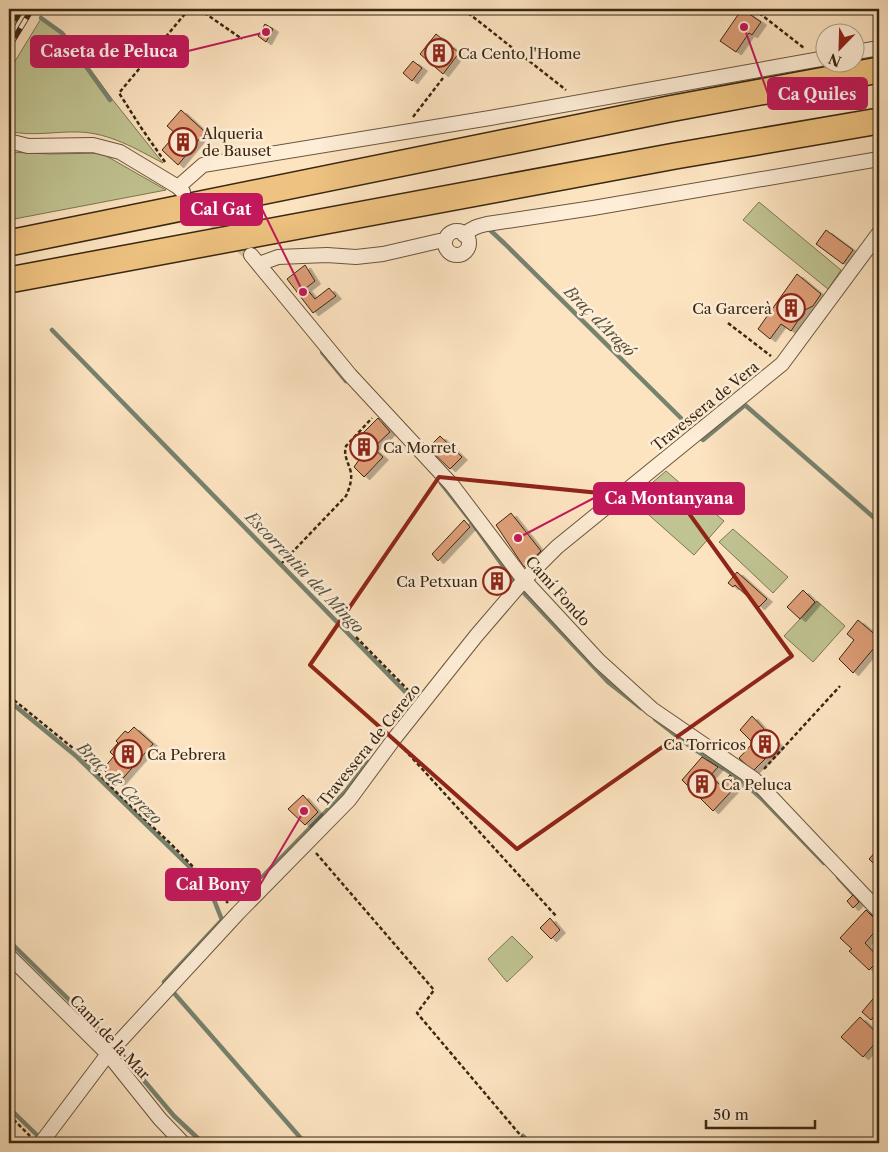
<svg xmlns="http://www.w3.org/2000/svg" width="888" height="1152" viewBox="0 0 888 1152" font-family="'Libre Caslon Text',serif">
	<style>
		.green { fill: #c0c492; stroke: #7c7652 }
		.lines { fill: none; stroke-linecap: round; stroke-linejoin: round }
		.stream { stroke: #77826f; stroke-width: 4.5 }
		.building { fill: #df9f79; stroke: #392711; filter: url(#shadow) }
		.minor-tunnel { stroke: #d6be9e; stroke-width: 14; stroke-dasharray: 14 7; stroke-linecap: butt }
		.minor-casing { stroke: #6a563d; stroke-width: 16 }
		.motorway-casing { stroke: #392711; stroke-width: 28 }
		.path { stroke: #392711; stroke-width: 2.5; stroke-dasharray: 4 2.5; stroke-linecap: butt }
		.minor { stroke: #feedd7; stroke-width: 14 }
		.motorway { stroke: #eec280; stroke-width: 25 }
		.rail-casing { stroke: #392711; stroke-width: 5.5 }
		.rail { stroke: #feedd7; stroke-width: 4; stroke-dasharray: 11; stroke-linecap: butt }
		.marked { fill: none; stroke: #8f2418; stroke-width: 4; stroke-linejoin: round }
		.labels { text-anchor: middle; dominant-baseline: central; stroke-width: 5; stroke-linejoin: round; paint-order: stroke }
		.poi-label { font-size: 15px; fill: #392711; stroke: #feedd7; text-anchor: start }
		.street-label { font-size: 15px; fill: #392711; stroke: #feedd7 }
		.water-label { font-size: 16px; font-style: italic; fill: #585540; stroke: #feedd7 }
		.leader { fill: none; stroke: #c2185b; stroke-width: 2 }
		.callout-dot { fill: #c2185b; stroke: #feedd7; stroke-width: 2 }
		.callout { fill: #c2185b; stroke: #c2185b; stroke-width: 2 }
		.callout-label { font-size: 16px; text-anchor: middle; font-weight: bold; fill: #fff }
	</style>
	<defs>
		<filter id="shadow"><feDropShadow dx="5.5" dy="3" stdDeviation="0" flood-color="#0004"/></filter>
	</defs>
	<rect width="100%" height="100%" fill="#fde4c1"/>
	<filter id="stains"><feTurbulence type="fractalNoise" baseFrequency=".004" numOctaves="4"/><feColorMatrix values="0 0 0 0 .2 0 0 0 0 .09 0 0 0 0 .02 0 0 0 .5 -.17"/></filter>
	<radialGradient id="worn" r=".72"><stop offset=".6" stop-color="#630" stop-opacity="0"/><stop offset="1" stop-color="#630" stop-opacity=".3"/></radialGradient>
	<g class="green">
		<path d="M42 17 64 33 112 99 163 163C136 149 110 133 79 132 57 131 31 137 9 131V71Z"/>
		<polygon points="9,152 51,154 101,153 166,190 9,220"/>
		<polygon points="759,202 841,270 828,289 743,220"/>
		<polygon points="666,471 724,521 694,555 632,500"/>
		<polygon points="733,529 788,577 773,593 719,542"/>
		<polygon points="817,601 845,626 813,662 784,636"/>
		<polygon points="512,936 533,957 507,982 488,959"/>
	</g>
	<g class="lines">
		<g class="stream">
			<polyline points="41,18 62,33 110,100"/>
			<polyline points="490,230 505,244 693,430"/>
			<polyline points="52,330 415,702 413,705"/>
			<polyline points="322,352 346,381"/>
			<polyline points="701,438 703,440 745,405 879,522"/>
			<polyline points="441,483 471,521 513,580"/>
			<polyline points="524,593 608,682 641,708"/>
			<polyline points="9,701 76,756 208,885 222,920 164,982"/>
			<polyline points="655,719 691,747 739,778 762,799 824,863"/>
			<polyline points="838,877 859,900"/>
			<polyline points="240,900 345,792 368,762"/>
			<polyline points="872,913 879,921"/>
			<polyline points="9,941 108,1038"/>
			<polyline points="174,993 305,1143"/>
			<polyline points="119,1051 174,1116 203,1143"/>
			<polyline points="9,1108 38,1136"/>
			<polyline points="523,1136 530,1143"/>
		</g>
	</g>
	<g class="building">
		<polygon points="742,9 761,22 752,35 749,33 736,52 720,41"/>
		<polygon points="265,24 273,29 266,42 258,36"/>
		<polygon points="436,34 459,53 443,74 420,54"/>
		<polygon points="413,61 422,68 412,81 403,73"/>
		<polygon points="181,110 205,132 178,165 162,150 176,134 167,126"/>
		<polygon points="826,230 853,250 843,264 816,244"/>
		<polygon points="305,265 315,281 306,288 315,299 329,288 336,296 313,313 287,279"/>
		<polygon points="797,274 821,294 813,306 805,310 791,331 781,324 770,339 758,329"/>
		<polygon points="378,418 390,432 373,448 383,457 364,477 354,467 361,457 351,445"/>
		<polygon points="440,436 462,457 450,469 428,448"/>
		<polygon points="511,513 541,551 524,567 496,525"/>
		<polygon points="464,520 470,527 438,561 432,554"/>
		<polygon points="737,572 767,599 759,607 735,585 733,587 728,583"/>
		<polygon points="498,573 505,583 497,589 489,579"/>
		<polygon points="803,590 815,602 800,619 787,607"/>
		<polygon points="858,620 879,638 879,642 853,673 839,659 854,640 847,634"/>
		<polygon points="752,716 779,745 753,771 739,758 753,743 740,730"/>
		<polygon points="134,727 153,744 118,784 103,769 114,756 110,752 118,743 116,741 125,731 128,733"/>
		<polygon points="702,757 718,767 710,776 720,785 730,775 739,783 713,811 682,780"/>
		<polygon points="303,795 318,812 305,825 288,809"/>
		<polygon points="879,848 879,869 869,859"/>
		<polygon points="853,895 859,902 853,908 847,901"/>
		<polygon points="866,910 879,923 879,930 878,928 865,943 879,958 879,960 869,970 849,951 852,949 840,938"/>
		<polygon points="550,918 560,930 551,939 540,928"/>
		<polygon points="877,994 879,996 879,1011 871,1020 862,1012"/>
		<polygon points="860,1017 879,1035 879,1039 863,1057 841,1037"/>
	</g>
	<g class="lines">
		<polyline class="minor-tunnel" points="194,202 251,255"/>
		<defs>
			<g id="minor">
				<polyline points="856,52 879,48"/>
				<polyline points="9,141 28,146 93,145 120,152 178,187 183,192"/>
				<polyline points="178,187 203,165 490,118 826,58"/>
				<circle cx="457" cy="243" r="12"/>
				<path d="M464 235C471 228 478 226 487 224L593 208 879 159"/>
				<polyline points="251,255 350,375 452,485 524,580 599,661 652,709 754,779 879,911"/>
				<polyline points="259,264 278,257 327,255 356,257 383,254 439,241 445,242"/>
				<polyline points="9,956 108,1054 160,1119 183,1143"/>
				<polyline points="41,1143 108,1054 238,913 349,800 394,739 476,636 524,580 557,547 782,364 879,233"/>
			</g>
			<g id="motorway">
				<polyline points="9,243 669,109 879,70"/>
				<polyline points="9,280 675,156 879,121"/>
			</g>
		</defs>
		<use href="#minor" class="minor-casing"/>
		<use href="#motorway" class="motorway-casing"/>
		<g class="path">
			<polyline points="199,9 242,39"/>
			<polyline points="463,9 566,90"/>
			<polyline points="754,9 804,48"/>
			<polyline points="413,117 443,78"/>
			<polyline points="165,162 142,129 119,93 189,9"/>
			<polyline points="728,323 771,356"/>
			<path d="M282 563 346 496C349 489 352 481 351 473 349 463 343 456 346 446L372 418"/>
			<polyline points="356,637 412,694"/>
			<polyline points="9,696 79,753 114,790 173,846 228,903"/>
			<polyline points="404,749 557,917"/>
			<polyline points="764,769 840,686"/>
			<polyline points="316,853 434,990 417,1013 527,1143"/>
			<polyline points="9,1115 30,1136"/>
		</g>
		<use href="#minor" class="minor"/>
		<use href="#motorway" class="motorway"/>
		<defs>
			<g id="rail">
				<polyline points="9,30 22,9"/>
				<polyline points="9,47 32,9"/>
			</g>
		</defs>
		<use href="#rail" class="rail-casing"/>
		<use href="#rail" class="rail"/>
	</g>
	<path class="marked" d="M439 477 680 501 792 656 517 849 310 665Z"/>
	<defs>
		<symbol id="building-ring" viewBox="-11 -11 22 22"><circle r="9.5" fill="#feedd7" stroke="#8f2418" stroke-width="1.5"/><path d="M-4-6H4V6H1V3H-1V6H-4ZM-2.5-4.3h1.7v1.8h-1.7ZM.8-4.3h1.7v1.8H.8ZM-2.5-1h1.7V.8h-1.7ZM.8-1h1.7V.8H.8Z" fill="#8f2418"/></symbol>
	</defs>
	<g fill-rule="evenodd">
		<use href="#building-ring" x="423" y="37" width="32" height="32"/>
		<use href="#building-ring" x="167" y="126" width="32" height="32"/>
		<use href="#building-ring" x="775" y="292" width="32" height="32"/>
		<use href="#building-ring" x="348" y="431" width="32" height="32"/>
		<use href="#building-ring" x="481" y="565" width="32" height="32"/>
		<use href="#building-ring" x="749" y="728" width="32" height="32"/>
		<use href="#building-ring" x="112" y="738" width="32" height="32"/>
		<use href="#building-ring" x="686" y="768" width="32" height="32"/>
	</g>
	<g class="labels">
		<g class="poi-label">
			<text x="458" y="53">Ca Cento l'Home</text>
			<text x="202" y="133">Alqueria<tspan x="202" dy="17">de Bauset</tspan></text>
			<text x="772" y="308" text-anchor="end">Ca Garcerà</text>
			<text x="383" y="447">Ca Morret</text>
			<text x="478" y="581" text-anchor="end">Ca Petxuan</text>
			<text x="746" y="744" text-anchor="end">Ca Torricos</text>
			<text x="147" y="754">Ca Pebrera</text>
			<text x="721" y="784">Ca Peluca</text>
		</g>
		<g class="street-label">
			<text transform="translate(705 406) rotate(-39)">Travessera de Vera</text>
			<text transform="translate(558 591) rotate(48)">Camí Fondo</text>
			<text transform="translate(369 745) rotate(-51)">Travessera de Cerezo</text>
			<text transform="translate(110 1037) rotate(47)">Camí de la Mar</text>
		</g>
		<g class="water-label">
			<text transform="translate(600 321) rotate(45)">Braç d'Aragó</text>
			<text transform="translate(305 572) rotate(46)">Escorrentia del Mingo</text>
			<text transform="translate(120 783) rotate(44)">Braç de Cerezo</text>
		</g>
	</g>
	<path class="leader" d="M266 32L188 51M744 27L768 94M303 292L262 209M518 538L594 498M304 811L260 885"/>
	<g class="callout-dot">
		<circle cx="266" cy="32" r="5"/>
		<circle cx="744" cy="27" r="5"/>
		<circle cx="303" cy="292" r="5"/>
		<circle cx="518" cy="538" r="5"/>
		<circle cx="304" cy="811" r="5"/>
	</g>
	<g class="callout">
		<rect x="31" y="36" width="157" height="31" rx="5"/>
		<rect x="768" y="78" width="99" height="31" rx="5"/>
		<rect x="181" y="194" width="81" height="31" rx="5"/>
		<rect x="594" y="483" width="150" height="31" rx="5"/>
		<rect x="166" y="869" width="94" height="31" rx="5"/>
	</g>
	<g class="callout-label">
		<text x="109" y="57">Caseta de Peluca</text>
		<text x="817" y="100">Ca Quiles</text>
		<text x="221" y="215">Cal Gat</text>
		<text x="669" y="504">Ca Montanyana</text>
		<text x="213" y="890">Cal Bony</text>
	</g>
	<rect width="888" height="1152" fill="none" stroke="#fde4c1" stroke-width="30"/>
	<rect x="10" y="10" width="868" height="1132" fill="none" stroke="#392711" stroke-width="2.5"/>
	<rect x="15" y="15" width="858" height="1122" fill="none" stroke="#392711"/>
	<g transform="translate(840 48) rotate(203)"><circle r="24" fill="#feedd7" stroke="#af9e88"/>
	<path d="M0-4L9 19L0 12L-9 19Z" fill="#8f2418"/>
	<text y="-8" font-size="14" font-weight="bold" text-anchor="middle" fill="#392711">N</text>
	</g>
	<path d="M706 1120v8h109v-8" fill="none" stroke="#392711" stroke-width="2.5"/>
	<text x="713" y="1120" font-size="15" fill="#392711" stroke="#feedd7" stroke-width="4" paint-order="stroke">50 m</text>
	<rect width="100%" height="100%" filter="url(#stains)"/>
	<rect width="100%" height="100%" fill="url(#worn)"/>
</svg>
